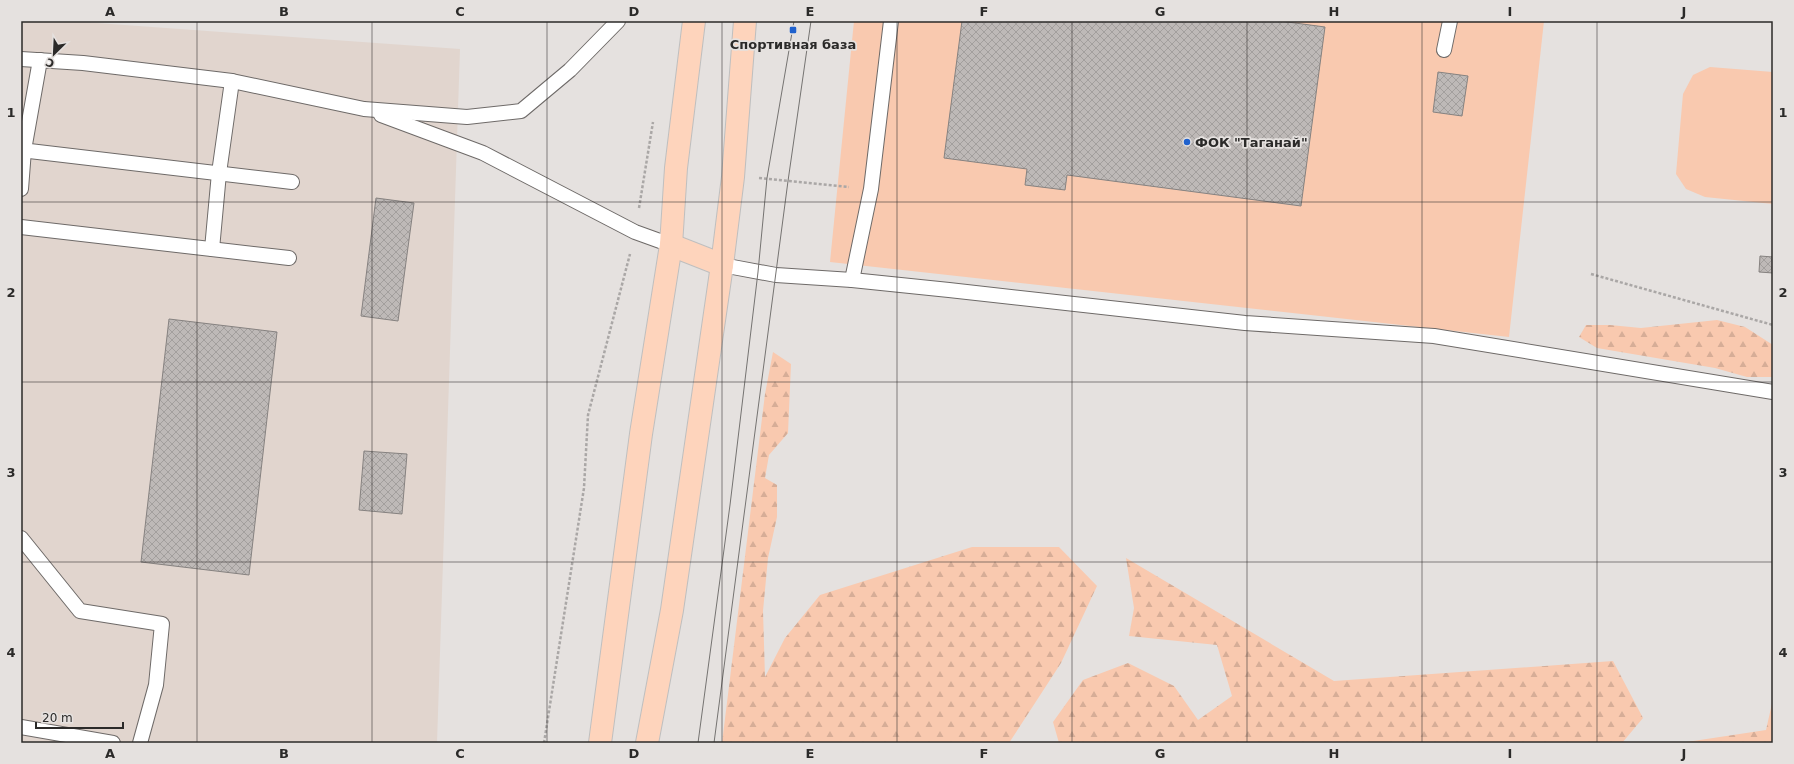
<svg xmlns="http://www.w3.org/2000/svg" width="1794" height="764" viewBox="0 0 1794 764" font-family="'DejaVu Sans',sans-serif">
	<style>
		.built { fill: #e1d5ce }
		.green { fill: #f9c9af }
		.forest { fill: url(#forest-firs) }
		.building { fill: url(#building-cross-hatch); stroke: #868280 }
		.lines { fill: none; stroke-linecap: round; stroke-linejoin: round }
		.lane-casing { stroke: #6e6a68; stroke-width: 16 }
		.primary-casing { stroke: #bfbfbf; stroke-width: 24 }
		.path { stroke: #aaa7a6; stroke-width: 2.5; stroke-dasharray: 3 2; stroke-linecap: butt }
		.lane { stroke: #fff; stroke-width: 14 }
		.primary { stroke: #fed4bc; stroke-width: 22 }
		.tram { stroke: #757371; stroke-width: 1 }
		.grid { fill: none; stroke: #2b2a29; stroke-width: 1; stroke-opacity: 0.55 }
		.poi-dot { fill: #1f61cd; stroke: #e5e1df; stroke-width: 1.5 }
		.labels { text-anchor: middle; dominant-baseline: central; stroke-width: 3.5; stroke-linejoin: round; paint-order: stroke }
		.poi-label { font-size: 13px; font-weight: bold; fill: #2b2a29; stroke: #e5e1df }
		.neatline { fill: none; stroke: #2b2a29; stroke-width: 1.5 }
		.grid-label { font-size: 13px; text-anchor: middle; font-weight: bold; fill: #2b2a29 }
	</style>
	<defs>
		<pattern id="forest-firs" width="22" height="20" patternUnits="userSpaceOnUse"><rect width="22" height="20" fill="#f9c9af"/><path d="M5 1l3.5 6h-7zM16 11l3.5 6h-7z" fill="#d6ad97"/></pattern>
		<pattern id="building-cross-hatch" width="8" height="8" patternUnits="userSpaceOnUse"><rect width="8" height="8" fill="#beb9b7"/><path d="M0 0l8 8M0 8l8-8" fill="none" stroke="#a39f9d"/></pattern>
	</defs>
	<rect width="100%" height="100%" fill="#e5e1df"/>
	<polygon class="built" points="21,21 69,21 460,49 437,743 21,743"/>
	<g class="green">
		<polygon points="854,21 1544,21 1509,337 830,262"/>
		<polygon points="1710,67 1773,72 1773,204 1705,197 1686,189 1676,174 1683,94 1693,75"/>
	</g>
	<g class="forest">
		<polygon points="1717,320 1745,327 1773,345 1773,377 1747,377 1715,368 1597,348 1579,337 1586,325 1610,325 1641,328"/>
		<polygon points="773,352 791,364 788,433 769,455 765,478 777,485 777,517 768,558 763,611 765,677 785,638 820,595 972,547 1059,547 1097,586 1061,663 1009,743 722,743 765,394"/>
		<polygon points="1126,558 1334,681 1613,661 1643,718 1622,743 1059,743 1053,722 1083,680 1128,663 1174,686 1198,720 1232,696 1217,645 1129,636 1134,608"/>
		<polygon points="1773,699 1773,743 1680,743 1766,730"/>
	</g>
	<g class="building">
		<polygon points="962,21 1280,21 1325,27 1301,206 1067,175 1065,190 1025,185 1027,169 944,158"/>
		<polygon points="1438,72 1468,76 1462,116 1433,112"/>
		<polygon points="376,198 414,203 398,321 361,316"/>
		<polygon points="1760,256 1773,257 1773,273 1759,272"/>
		<polygon points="169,319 277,332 249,575 141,562"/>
		<polygon points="364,451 407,454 402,514 359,510"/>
	</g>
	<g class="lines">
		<defs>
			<g id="lane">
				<polyline points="1444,50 1450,21"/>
				<polyline points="21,59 83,63 232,81 364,109 467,117 521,111 570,70 618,21"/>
				<polyline points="381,115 483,153 635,232 671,245"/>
				<polyline points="21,150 292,182"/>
				<polyline points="21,189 24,150 40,60"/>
				<polyline points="21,227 289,258"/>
				<polyline points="212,249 219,173 232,81"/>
				<polyline points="722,265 776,275 852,280 949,290 1245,323 1434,336 1773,392"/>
				<polyline points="852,280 871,189 891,21"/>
				<polyline points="21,538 80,611 162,624 156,685 140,743"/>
				<polyline points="21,727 113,743"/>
			</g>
			<g id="primary">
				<polyline points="671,245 722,265"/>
				<polyline points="600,743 641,434 671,245 676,168 694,21"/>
				<polyline points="647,743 672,610 722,265 733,177 745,21"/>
			</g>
		</defs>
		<use href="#lane" class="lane-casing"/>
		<use href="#primary" class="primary-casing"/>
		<g class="path">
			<polyline points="759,178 849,187"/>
			<polyline points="639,208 653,122"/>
			<polyline points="1591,274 1773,325"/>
			<polyline points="544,743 584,488 588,415 630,254"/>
		</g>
		<use href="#lane" class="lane"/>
		<use href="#primary" class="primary"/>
		<g class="tram">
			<polyline points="698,743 730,505 758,272 767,178 794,21"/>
			<polyline points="714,743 788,181 811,21"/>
		</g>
	</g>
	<path class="grid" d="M197 21V743M372 21V743M547 21V743M722 21V743M897 21V743M1072 21V743M1247 21V743M1422 21V743M1597 21V743M21 202H1773M21 382H1773M21 562H1773"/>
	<g class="poi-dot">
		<rect x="789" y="26" width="8" height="8" rx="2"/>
		<circle cx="1187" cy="142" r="4"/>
	</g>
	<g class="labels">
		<g class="poi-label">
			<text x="793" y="44">Спортивная база</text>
			<text x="1195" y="142" text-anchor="start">ФОК "Таганай"</text>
		</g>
	</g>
	<rect width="1794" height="764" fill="none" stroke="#e5e1df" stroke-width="44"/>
	<g transform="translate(54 54) rotate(204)" stroke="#e5e1df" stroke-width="3" paint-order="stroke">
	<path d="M0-3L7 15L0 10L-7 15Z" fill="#2b2a29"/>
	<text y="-6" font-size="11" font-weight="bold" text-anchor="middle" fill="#2b2a29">С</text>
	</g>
	<path d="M36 722v6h87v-6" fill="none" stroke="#2b2a29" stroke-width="2"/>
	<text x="42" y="722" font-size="12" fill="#2b2a29" stroke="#e5e1df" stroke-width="3" paint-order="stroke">20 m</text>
	<rect x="22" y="22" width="1750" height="720" class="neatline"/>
	<g class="grid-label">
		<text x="110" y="16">A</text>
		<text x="284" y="16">B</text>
		<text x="460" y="16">C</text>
		<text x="634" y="16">D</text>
		<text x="810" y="16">E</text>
		<text x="984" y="16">F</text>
		<text x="1160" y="16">G</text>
		<text x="1334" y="16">H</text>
		<text x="1510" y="16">I</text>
		<text x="1684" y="16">J</text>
		<text x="11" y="117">1</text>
		<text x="1783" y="117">1</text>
		<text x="11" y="297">2</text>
		<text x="1783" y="297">2</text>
		<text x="11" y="477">3</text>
		<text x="1783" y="477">3</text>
		<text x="11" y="657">4</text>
		<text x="1783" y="657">4</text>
		<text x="110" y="758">A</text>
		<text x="284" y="758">B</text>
		<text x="460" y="758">C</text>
		<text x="634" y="758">D</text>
		<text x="810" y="758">E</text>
		<text x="984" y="758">F</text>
		<text x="1160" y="758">G</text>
		<text x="1334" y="758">H</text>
		<text x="1510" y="758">I</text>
		<text x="1684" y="758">J</text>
	</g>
</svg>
